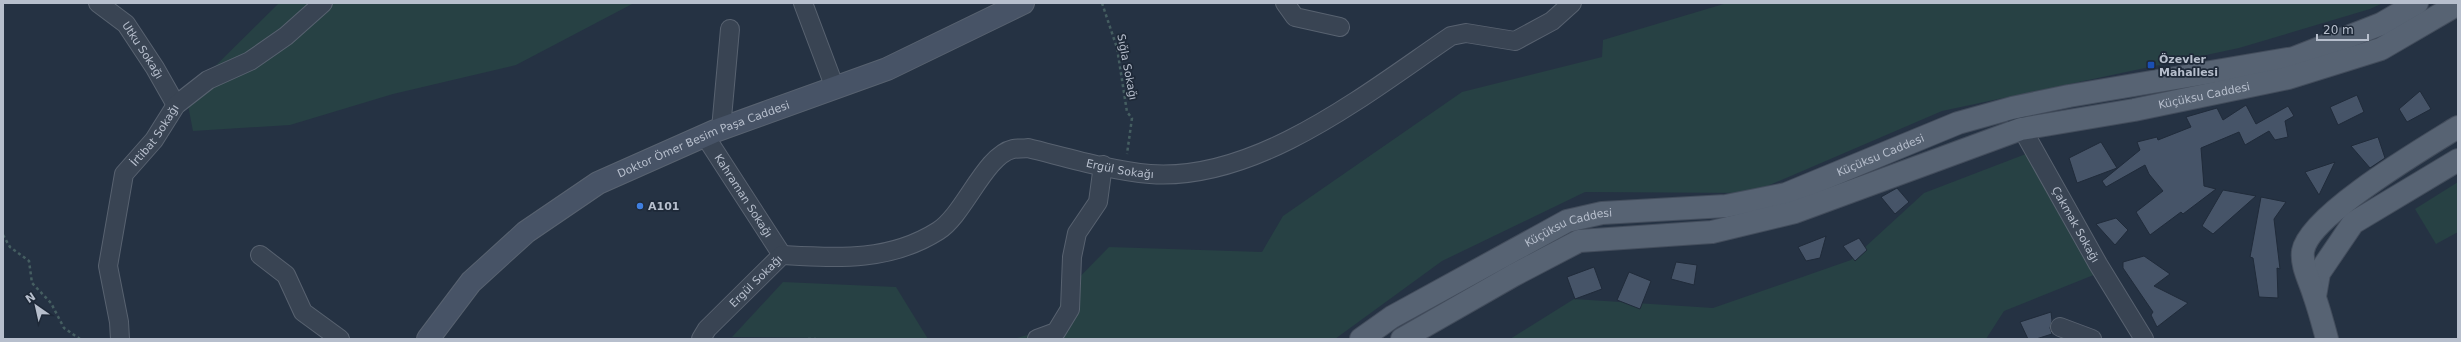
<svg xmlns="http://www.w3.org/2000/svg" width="2461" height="342" viewBox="0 0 2461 342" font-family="'DejaVu Sans',sans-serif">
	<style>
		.green { fill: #274144 }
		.building { fill: #465468; stroke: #202b3a }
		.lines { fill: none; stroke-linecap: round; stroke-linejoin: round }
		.street-casing { stroke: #586270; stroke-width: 20 }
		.secondary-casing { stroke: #586270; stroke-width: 24 }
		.primary-casing { stroke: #434d5c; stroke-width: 24 }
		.path { stroke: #455e61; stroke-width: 2.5; stroke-dasharray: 3 3; stroke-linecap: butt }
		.street { stroke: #394453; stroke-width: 18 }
		.secondary { stroke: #475366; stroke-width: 22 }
		.primary { stroke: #576373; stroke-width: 22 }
		.transit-dot { fill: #1a4fb4; stroke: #1e2938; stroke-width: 1.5 }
		.shop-dot { fill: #3f7fe0; stroke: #1e2938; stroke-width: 1.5 }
		.labels { text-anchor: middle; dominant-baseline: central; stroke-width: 3.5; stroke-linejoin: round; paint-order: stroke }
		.street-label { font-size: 11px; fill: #b7bfcd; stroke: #1e2938 }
		.poi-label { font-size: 11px; font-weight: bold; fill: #b7bfcd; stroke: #1e2938; text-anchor: start }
	</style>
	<rect width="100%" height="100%" fill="#253243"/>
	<g class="green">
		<polygon points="279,3 634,3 516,65 393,94 290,125 193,131 186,95"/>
		<polygon points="1727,3 2383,3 2370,9 2239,48 1942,111 1751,193 1585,192 1442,261 1335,339 1013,339 1052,328 1064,293 1109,247 1262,252 1283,216 1462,92 1602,57 1603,40"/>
		<polygon points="2031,152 2111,268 2004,311 1986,339 1510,339 1574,299 1713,308 1851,260 1924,193"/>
		<polygon points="2458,182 2458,232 2436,244 2415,209"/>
		<polygon points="783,282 896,287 928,339 732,337"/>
	</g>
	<g class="building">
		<polygon points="2420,91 2431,109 2407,122 2399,109"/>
		<polygon points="2357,95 2364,112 2338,125 2330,107"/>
		<polygon points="2246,105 2256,124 2288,106 2294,116 2285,121 2288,137 2275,140 2269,131 2245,145 2239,132 2201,148 2204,186 2216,189 2183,214 2181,212 2150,235 2136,212 2163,191 2149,174 2145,165 2106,187 2102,181 2140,150 2137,142 2157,137 2158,140 2191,127 2186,117 2217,108 2223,120"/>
		<polygon points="2378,137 2385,158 2370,168 2351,146"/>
		<polygon points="2101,142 2117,168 2077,183 2069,158"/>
		<polygon points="2335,162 2319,195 2305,172"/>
		<polygon points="1897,188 1909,202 1895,214 1881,197"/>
		<polygon points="2223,190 2256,196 2213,234 2202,226"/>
		<polygon points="2261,197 2286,202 2274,219 2280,269 2277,268 2278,298 2259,297 2253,258 2250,257"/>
		<polygon points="2116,218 2128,230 2115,245 2096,224"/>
		<polygon points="1826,236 1820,258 1806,261 1798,247"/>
		<polygon points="1859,238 1867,250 1855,261 1843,246"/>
		<polygon points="2144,256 2170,274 2154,286 2188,303 2157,327 2151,315 2153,312 2123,268 2123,262"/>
		<polygon points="1676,262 1697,265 1694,285 1671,279"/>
		<polygon points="1594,267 1602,289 1575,299 1567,277"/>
		<polygon points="1629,272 1651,281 1640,309 1617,300"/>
		<polygon points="2051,312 2052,321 2050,328 2052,334 2036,339 2028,339 2020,322"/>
	</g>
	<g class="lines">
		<defs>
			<g id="street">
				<path id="s1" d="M98 3 126 24 155 68 176 105"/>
				<polyline points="803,3 835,88"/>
				<polyline points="1285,3 1295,17 1340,27"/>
				<path id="s2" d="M2016 118 2098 264 2144 339"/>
				<polyline points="721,129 730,29"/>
				<path id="s3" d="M705 136 782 255"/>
				<polyline points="260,255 286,275 303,312 340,339"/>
				<polyline points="2060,327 2092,339"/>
				<path id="s4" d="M120 339 119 322 108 266 124 174 154 140 176 105 208 80 250 61 286 36 323 3"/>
				<path id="s5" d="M701 339 707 329 782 255C837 258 889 262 938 231 964 215 985 155 1013 149 1018 148 1023 149 1028 148 1065 157 1112 171 1150 174 1257 182 1367 93 1451 36L1466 33 1515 41 1552 21 1572 3"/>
				<polyline points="1037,339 1056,332 1070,309 1072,257 1077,233 1098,202 1103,165"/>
			</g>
			<g id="secondary">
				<path id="s6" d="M428 339 471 282 526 232 598 183 715 131 887 69 1023 3"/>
			</g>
			<g id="primary">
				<polyline points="2315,296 2319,273 2353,223 2458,160"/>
				<path id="s7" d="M1361 339 1392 317 1567 221 1602 213 1726 206 1786 194 1958 123 2012 108 2069 96 2294 58 2381 24 2417 3"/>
				<path id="s8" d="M1402 339 1514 275 1579 241 1712 232 1795 212 2021 129 2134 110 2288 78 2381 49 2458 4"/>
				<path d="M2327 339C2323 324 2319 309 2314 295 2310 281 2301 266 2303 251 2309 215 2426 147 2458 127"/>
			</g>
		</defs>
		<use href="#street" class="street-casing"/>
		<use href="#secondary" class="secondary-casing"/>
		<use href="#primary" class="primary-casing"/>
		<g class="path">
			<polyline points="1102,3 1117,48 1127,112 1132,118 1127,154"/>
			<polyline points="3,235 10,247 29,261 32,283 51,303 64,328 80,339"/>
			<polyline points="808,339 816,339"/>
		</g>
		<use href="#street" class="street"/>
		<use href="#secondary" class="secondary"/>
		<use href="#primary" class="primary"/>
	</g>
	<rect class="transit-dot" x="2147" y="61" width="8" height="8" rx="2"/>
	<circle class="shop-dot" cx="640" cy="206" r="4"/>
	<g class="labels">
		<g class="street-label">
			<text stroke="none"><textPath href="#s1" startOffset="66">Utku Sokağı</textPath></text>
			<text transform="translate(1127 67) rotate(79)">Sığla Sokağı</text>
			<text stroke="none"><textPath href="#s8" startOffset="848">Küçüksu Caddesi</textPath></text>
			<text stroke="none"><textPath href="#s4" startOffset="217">İrtibat Sokağı</textPath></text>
			<text stroke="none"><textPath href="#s6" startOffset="347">Doktor Ömer Besim Paşa Caddesi</textPath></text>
			<text stroke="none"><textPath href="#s7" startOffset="561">Küçüksu Caddesi</textPath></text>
			<text stroke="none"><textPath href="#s5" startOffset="500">Ergül Sokağı</textPath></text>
			<text stroke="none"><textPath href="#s3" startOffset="71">Kahraman Sokağı</textPath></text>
			<text stroke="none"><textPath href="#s2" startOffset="122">Çakmak Sokağı</textPath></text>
			<text stroke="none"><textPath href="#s7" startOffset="237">Küçüksu Caddesi</textPath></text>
			<text stroke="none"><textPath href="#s5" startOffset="80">Ergül Sokağı</textPath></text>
		</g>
		<g class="poi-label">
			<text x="2159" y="59">Özevler<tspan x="2159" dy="13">Mahallesi</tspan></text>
			<text x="648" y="206">A101</text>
		</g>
	</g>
	<rect width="2461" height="342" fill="none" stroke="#b7bfcd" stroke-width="8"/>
	<g transform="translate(36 306) rotate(326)" stroke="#1e2938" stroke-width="3" paint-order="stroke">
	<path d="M0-3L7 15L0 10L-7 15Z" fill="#b7bfcd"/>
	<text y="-6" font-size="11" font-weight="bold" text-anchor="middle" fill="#b7bfcd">N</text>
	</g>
	<path d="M2317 34v6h51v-6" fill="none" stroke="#b7bfcd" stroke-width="2"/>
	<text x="2323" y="34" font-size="12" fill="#b7bfcd" stroke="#1e2938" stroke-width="3" paint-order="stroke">20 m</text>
</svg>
